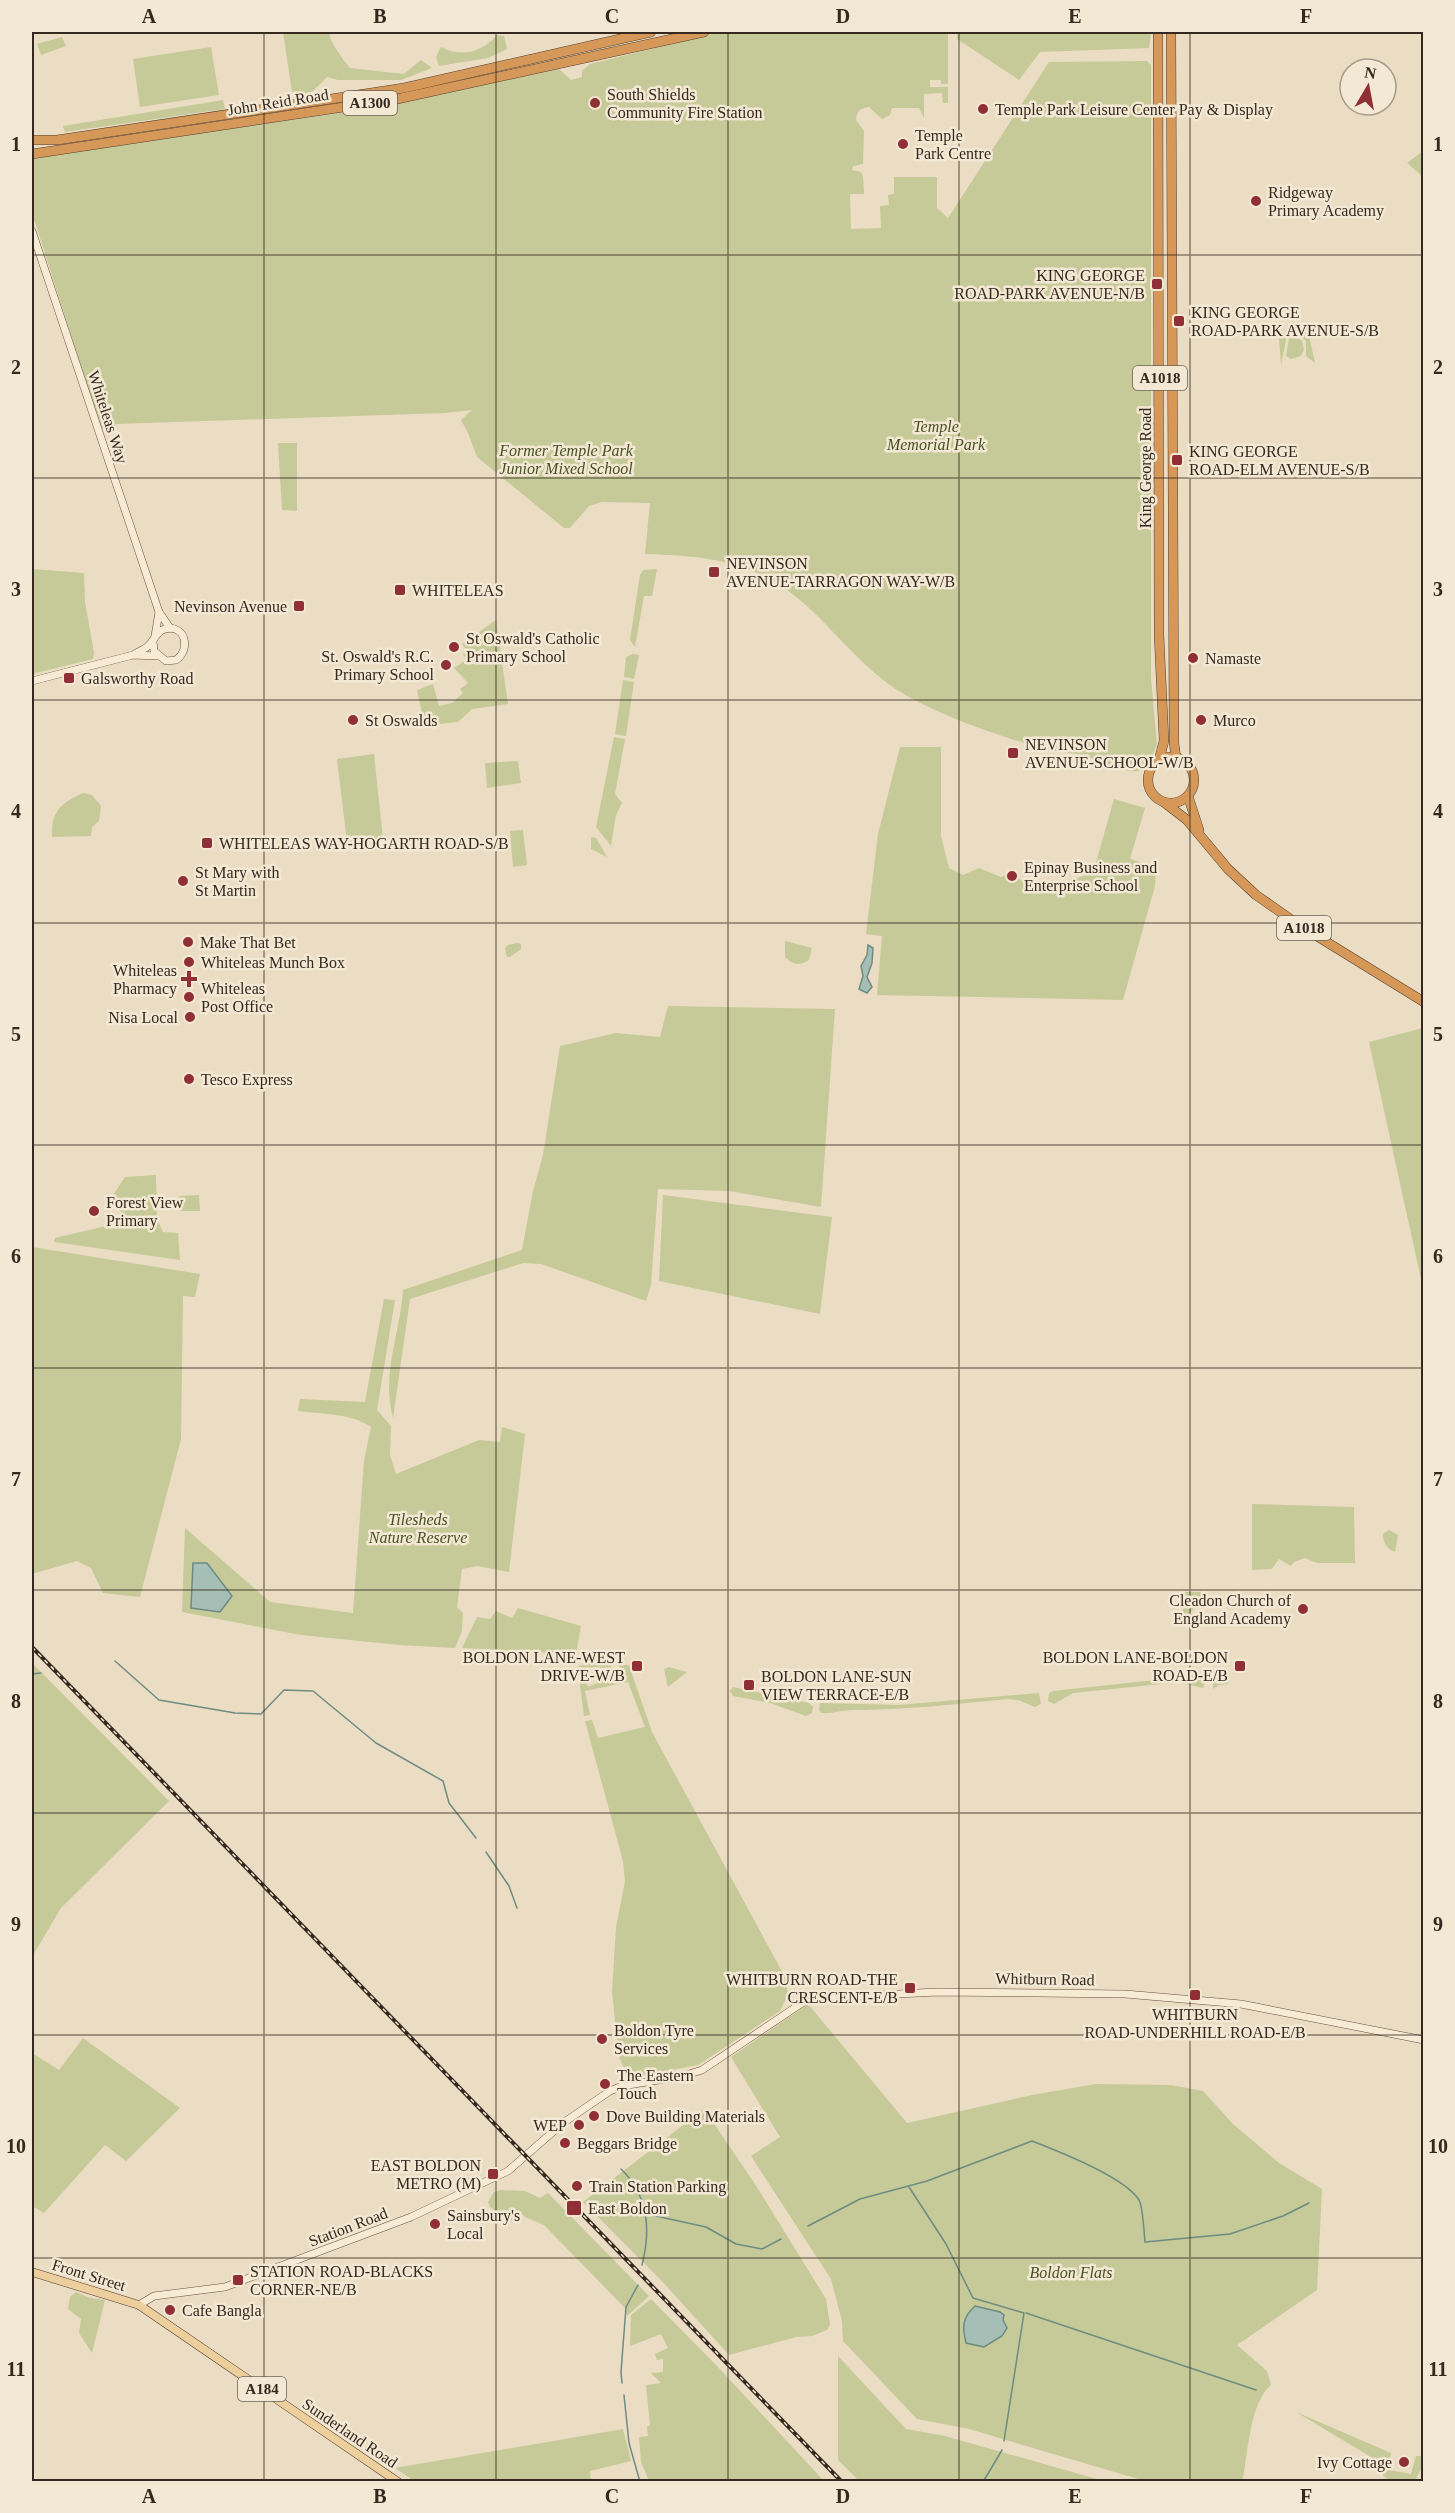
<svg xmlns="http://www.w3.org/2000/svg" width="1455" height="2513" viewBox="0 0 1455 2513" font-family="Georgia,serif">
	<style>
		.green { fill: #c6c998 }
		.water { fill: #a5bfb6; stroke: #6d8c82; stroke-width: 1.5 }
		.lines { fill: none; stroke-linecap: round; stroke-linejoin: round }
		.stream { stroke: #6d8c82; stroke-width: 1.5 }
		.secondary-casing { stroke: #66503e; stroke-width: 8 }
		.primary-casing { stroke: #533e2f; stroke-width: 9 }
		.highway-casing { stroke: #533e2f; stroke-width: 10 }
		.secondary { stroke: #f7ebd6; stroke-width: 7 }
		.primary { stroke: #edcf9d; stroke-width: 8 }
		.highway { stroke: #d69859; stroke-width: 9 }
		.rail-casing { stroke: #35281e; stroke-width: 4 }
		.rail { stroke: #f3e8d3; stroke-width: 1.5; stroke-dasharray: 4.5; stroke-linecap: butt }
		.grid { fill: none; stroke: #35281e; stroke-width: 1.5; stroke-opacity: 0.55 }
		.poi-dot { fill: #902f35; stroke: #f3e8d3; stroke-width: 2 }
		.labels { text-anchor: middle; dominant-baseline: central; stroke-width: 5; stroke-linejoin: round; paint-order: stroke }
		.shield { fill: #f3e8d3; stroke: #6e6254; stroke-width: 1.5 }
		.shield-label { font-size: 15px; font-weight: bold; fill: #35281e }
		.poi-label { font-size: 16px; fill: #35281e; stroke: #f3e8d3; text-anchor: start }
		.street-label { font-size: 16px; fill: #35281e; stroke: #f3e8d3 }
		.park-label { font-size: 16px; font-style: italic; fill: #485126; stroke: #f3e8d3 }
		.neatline { fill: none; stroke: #35281e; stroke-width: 2 }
		.grid-label { font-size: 20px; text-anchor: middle; font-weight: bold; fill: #35281e }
	</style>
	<rect width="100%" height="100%" fill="#ebddc3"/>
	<g class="green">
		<path d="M283 32H329C329 41 344 61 350 68L404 74 421 60 432 68 401 80H338L327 77 313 91 298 96 297 91 292 92Z"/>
		<path d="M717 32H948V84H941V80H930V87H948V103H943L942 93 924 94V118L919 108H892L890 115 882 119 869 107C860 108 857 111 856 120L864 131 863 164 853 166 852 170 861 172 863 176 864 194H850L851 229 881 228 880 206 889 205 888 195 894 194V177H937V208L948 218 1049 62 1147 61 1151 65V678L1157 745 1153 754 1142 770C1123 776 1100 759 1081 755 1074 753 1066 753 1059 752 1011 741 935 715 894 688 861 665 837 634 808 607 758 561 710 556 645 554L650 503 602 502 589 506 570 528H564L477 457 468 433 461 420 472 410 444 413 117 424 101 429 32 213V160L37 156 361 110 559 69 571 80 582 77V71L590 64 668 45 667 43Z"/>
		<polygon points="957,32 1151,32 1149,48 1040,52 1019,80 957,39"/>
		<path d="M497 35 504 36 507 49 488 58 439 66 436 57 441 47C462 58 482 52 497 35Z"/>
		<polygon points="62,37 66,46 41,55 37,44"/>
		<polygon points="211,47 219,95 140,107 133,59"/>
		<polygon points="223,100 225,109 65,132 63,126"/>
		<polygon points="1420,153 1423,156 1423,177 1407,163"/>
		<polygon points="1308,331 1315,363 1306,356 1306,341 1298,334 1291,333"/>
		<polygon points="1284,334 1286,340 1281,365 1279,339 1279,336"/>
		<polygon points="1296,337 1302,341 1304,349 1301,356 1291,359 1286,356 1289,338"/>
		<polygon points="297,443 297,511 282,510 278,443"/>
		<polygon points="32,569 84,573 85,602 94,653 93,659 32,674"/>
		<polygon points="657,569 652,596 644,596 635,647 630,640 640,575 643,570"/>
		<polygon points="496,620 508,704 472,709 458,722 440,724 422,714 417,690 433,684 439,706 452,703 463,693 460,689 468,683 454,668 466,660 463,654 467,650 462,644"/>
		<polygon points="633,654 639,655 634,679 624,677 626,657"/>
		<polygon points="623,680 634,682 626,736 615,734"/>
		<polygon points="614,737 625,739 615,794 622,803 616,815 611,846 596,827"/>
		<path d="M900 747H941V836L949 868 963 875 979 868 1001 877 1010 873C1037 895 1062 882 1093 873L1114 799 1145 808 1130 859 1156 867 1155 886 1123 1000 877 995 882 936 866 934 878 834Z"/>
		<polygon points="374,754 383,839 347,842 337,759"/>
		<polygon points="518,761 521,783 487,788 485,763"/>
		<path d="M83 793 92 795 101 806 99 821 92 827 91 836 52 837C51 811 61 803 83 793Z"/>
		<polygon points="523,830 527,865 513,867 510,831"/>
		<polygon points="591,837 596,838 607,857 591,849"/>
		<path d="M785 941 812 948 809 960C799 966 793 965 785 957Z"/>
		<polygon points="517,943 521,944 521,949 510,957 507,957 505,948 508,945"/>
		<path d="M668 1006 835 1009 821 1207 729 1191 658 1189 651 1285 646 1301 541 1264 523 1263 410 1299 393 1418C381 1373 400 1335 403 1290L522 1250 533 1191 543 1155 560 1046 616 1033 660 1037Z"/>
		<polygon points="1423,1028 1424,1028 1423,1288 1369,1042"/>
		<polygon points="156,1175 157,1219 163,1232 178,1233 180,1260 54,1242 55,1238 123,1222 119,1203 105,1207 125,1177"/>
		<polygon points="199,1195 200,1211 180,1211 179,1196"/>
		<polygon points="663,1195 832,1217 820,1314 659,1281"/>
		<polygon points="32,1247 200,1274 195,1297 183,1296 181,1439 140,1597 103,1593 91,1568 77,1561 32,1574"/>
		<path d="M384 1299 395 1300 377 1410 391 1426 390 1455 396 1474 479 1440 500 1442 502 1427 525 1434 509 1572 477 1566 462 1569 457 1607 463 1613 462 1631 455 1648 399 1645 301 1635 182 1612 185 1528 270 1602 353 1613 364 1461 371 1427C351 1413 322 1414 298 1411L300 1399 365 1402Z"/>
		<polygon points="1252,1504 1354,1507 1355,1563 1317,1563 1305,1558 1294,1562 1291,1566 1279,1559 1272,1569 1252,1570"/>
		<path d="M1389 1530 1398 1535 1395 1552C1387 1549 1383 1543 1383 1534Z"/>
		<polygon points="1185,1592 1202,1592 1208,1594 1181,1622"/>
		<polygon points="518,1608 581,1626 576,1654 462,1648 477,1617 490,1619 496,1611 512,1618"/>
		<polygon points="32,1663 169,1801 61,1908 32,1957"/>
		<polygon points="592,1663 611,1665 611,1668 588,1667 584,1674 588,1687 619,1673 619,1664 629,1665 652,1732 785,1977 788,1994 780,2011 698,2065 634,2077 626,2073 619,2057 612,1992 616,1927 625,1881 623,1861 585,1721 592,1720 598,1738 645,1727 628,1682 585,1691 590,1715 584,1716 578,1671 579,1666"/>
		<polygon points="669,1667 687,1672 668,1687 664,1669"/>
		<polygon points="1227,1673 1228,1684 1219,1685 1213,1689 1213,1676"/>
		<polygon points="1202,1675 1205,1682 1203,1688 1181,1683 1171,1683 1073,1693 1054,1704 1048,1701 1049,1693 1053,1691"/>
		<polygon points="733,1687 809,1703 813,1707 812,1713 806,1716 770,1703 733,1696 730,1691"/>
		<path d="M1039 1693 1041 1704 1035 1707 1018 1700 1007 1699C956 1704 905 1710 853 1710 842 1710 832 1714 821 1713L819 1710 820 1703H824L898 1705Z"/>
		<path d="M808 2004 907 2123 1032 2095 1096 2084 1171 2085 1203 2091 1233 2124 1279 2163 1322 2189 1317 2290 1237 2345 1267 2371 1271 2385C1250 2403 1248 2451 1243 2478L1237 2482 1145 2481 969 2429 917 2419 843 2341 842 2321 831 2279 751 2156 780 2137 731 2057Z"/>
		<polygon points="83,2038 180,2108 126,2161 105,2145 44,2213 32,2206 32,2053 59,2070"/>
		<polygon points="704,2109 755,2184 826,2299 830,2325 827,2330 812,2336 796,2337 729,2355 660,2279 583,2202"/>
		<polygon points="500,2190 525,2191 540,2198 548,2193 649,2296 627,2316 625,2308 544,2225 525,2217 521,2213 509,2222 490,2207 488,2202 494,2192"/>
		<polygon points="76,2292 90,2298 105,2300 92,2353 79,2333 81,2319 68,2309 70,2297"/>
		<polygon points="651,2299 717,2366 824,2481 649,2481 641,2462 639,2437 648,2436 647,2426 650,2426 646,2385 661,2383 651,2373 663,2372 663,2359 657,2360 655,2354 668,2348 661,2334 630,2346 631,2315"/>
		<polygon points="838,2356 906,2429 945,2436 1104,2481 859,2481 838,2460"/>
		<polygon points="1296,2412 1391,2453 1389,2470 1411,2474 1416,2456 1423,2456 1423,2465 1415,2481 1389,2481 1375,2467 1371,2457"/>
		<polygon points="623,2429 631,2461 590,2471 591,2481 414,2481 395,2468"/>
	</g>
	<g class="water">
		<polygon points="868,945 873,948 872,963 867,977 872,987 867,993 859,989 863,976 861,966 867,955"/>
		<polygon points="193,1563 207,1563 232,1596 220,1612 191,1608"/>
		<path d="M975 2306 1000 2312 1004 2315 1003 2320 1007 2328 1002 2336 984 2347 966 2343C962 2327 962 2318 975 2306Z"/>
	</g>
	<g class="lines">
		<g class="stream">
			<polyline points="115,1661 159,1700 235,1713 261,1714 284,1690 313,1691 376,1743 443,1781 449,1803 476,1838"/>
			<polyline points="32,1674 41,1673"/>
			<polyline points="486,1852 509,1886 517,1908"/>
			<path d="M621 2169C649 2196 651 2230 642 2265"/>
			<polyline points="909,2187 946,2244 973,2298 1024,2313 1004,2441"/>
			<polyline points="647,2214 706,2227 736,2244 762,2249 781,2239"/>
			<path d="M808 2226 860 2199 927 2181 1032 2141C1058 2151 1125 2177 1139 2200 1143 2207 1144 2232 1145 2242L1230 2234 1283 2216 1309 2203"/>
			<polyline points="1026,2313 1256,2390"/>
			<polyline points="622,2383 621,2372 626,2307 638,2285"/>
			<polyline points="624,2395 629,2443 640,2482"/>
			<polyline points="983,2482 1002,2450"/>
		</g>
		<defs>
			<g id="secondary">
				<polyline points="32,231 159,612 170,628"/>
				<polyline points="155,636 159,612"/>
				<path d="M136 653C140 651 145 649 148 646 155 640 156 631 165 629 186 624 191 650 176 660L166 661 154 651 153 641"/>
				<polyline points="32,681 133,655 157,656"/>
				<polyline points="139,2305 154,2296 225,2287 411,2217 508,2171 563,2123 610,2091 622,2086 683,2076 702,2070 802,2003 819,1998 937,1992 1125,1994 1241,2004 1424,2040"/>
			</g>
			<polyline id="primary" points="32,2272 139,2305 398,2482"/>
			<g id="highway">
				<polyline points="1158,32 1159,635 1164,741 1159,760"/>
				<polyline points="1171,32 1174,743 1176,758"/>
				<polyline points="32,140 57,140 404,88 651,32"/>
				<polyline points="32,154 397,99 704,32"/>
				<circle cx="1171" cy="780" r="23"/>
				<polyline points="1188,796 1199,830"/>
				<polyline points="1165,803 1187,820 1228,869 1256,895 1299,925 1424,1002"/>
			</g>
		</defs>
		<use href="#secondary" class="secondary-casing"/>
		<use href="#primary" class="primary-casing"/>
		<use href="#highway" class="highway-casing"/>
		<use href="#secondary" class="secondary"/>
		<use href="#primary" class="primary"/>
		<use href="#highway" class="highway"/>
		<defs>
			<polyline id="rail" points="32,1647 842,2482"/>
		</defs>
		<use href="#rail" class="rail-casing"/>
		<use href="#rail" class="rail"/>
	</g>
	<path class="grid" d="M264 32V2482M496 32V2482M728 32V2482M959 32V2482M1190 32V2482M32 255H1424M32 478H1424M32 700H1424M32 923H1424M32 1145H1424M32 1368H1424M32 1590H1424M32 1813H1424M32 2035H1424M32 2258H1424"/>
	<g class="poi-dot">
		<circle cx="595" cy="103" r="6"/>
		<circle cx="983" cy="109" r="6"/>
		<circle cx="903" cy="144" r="6"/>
		<circle cx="1256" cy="201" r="6"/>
		<rect x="1151" y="278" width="12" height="12" rx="3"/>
		<rect x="1173" y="315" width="12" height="12" rx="3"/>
		<rect x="1171" y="454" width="12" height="12" rx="3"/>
		<rect x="708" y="566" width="12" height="12" rx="3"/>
		<rect x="394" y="584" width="12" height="12" rx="3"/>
		<rect x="293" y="600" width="12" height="12" rx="3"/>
		<circle cx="454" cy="647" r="6"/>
		<circle cx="1193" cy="658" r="6"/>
		<circle cx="446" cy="665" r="6"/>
		<rect x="63" y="672" width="12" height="12" rx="3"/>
		<circle cx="353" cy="720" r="6"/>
		<circle cx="1201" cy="720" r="6"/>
		<rect x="1007" y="747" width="12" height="12" rx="3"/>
		<rect x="201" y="837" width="12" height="12" rx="3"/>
		<circle cx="1012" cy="876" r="6"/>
		<circle cx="183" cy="881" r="6"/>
		<circle cx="188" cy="942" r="6"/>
		<circle cx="189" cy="962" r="6"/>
		<path d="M186 970h6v6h6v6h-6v6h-6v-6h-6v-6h6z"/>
		<circle cx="189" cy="997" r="6"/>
		<circle cx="190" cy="1017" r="6"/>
		<circle cx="189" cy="1079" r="6"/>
		<circle cx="94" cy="1211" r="6"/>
		<circle cx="1303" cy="1609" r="6"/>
		<rect x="631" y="1660" width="12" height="12" rx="3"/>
		<rect x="1234" y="1660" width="12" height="12" rx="3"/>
		<rect x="743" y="1679" width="12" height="12" rx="3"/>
		<rect x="904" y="1982" width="12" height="12" rx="3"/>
		<rect x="1189" y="1989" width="12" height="12" rx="3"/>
		<circle cx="602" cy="2039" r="6"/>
		<circle cx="605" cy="2084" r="6"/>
		<circle cx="594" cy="2116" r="6"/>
		<circle cx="579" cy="2125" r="6"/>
		<circle cx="565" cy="2143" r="6"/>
		<rect x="487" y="2168" width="12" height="12" rx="3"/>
		<circle cx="577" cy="2186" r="6"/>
		<rect x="566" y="2200" width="16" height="16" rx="3"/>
		<circle cx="435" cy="2224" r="6"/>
		<rect x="232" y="2274" width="12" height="12" rx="3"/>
		<circle cx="170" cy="2310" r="6"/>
		<circle cx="1404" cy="2462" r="6"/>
	</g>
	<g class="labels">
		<g class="shield">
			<rect x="343" y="91" width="54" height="24" rx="4.5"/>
			<rect x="1133" y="366" width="54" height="24" rx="4.5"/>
			<rect x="1277" y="916" width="54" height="24" rx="4.5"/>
			<rect x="238" y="2377" width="48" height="24" rx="4.5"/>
		</g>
		<g class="shield-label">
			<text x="370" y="103">A1300</text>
			<text x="1160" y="378">A1018</text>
			<text x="1304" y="928">A1018</text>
			<text x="262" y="2389">A184</text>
		</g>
		<g class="poi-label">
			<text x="607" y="94">South Shields<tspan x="607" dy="18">Community Fire Station</tspan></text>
			<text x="995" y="109">Temple Park Leisure Center Pay &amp; Display</text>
			<text x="915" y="135">Temple<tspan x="915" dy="18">Park Centre</tspan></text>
			<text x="1268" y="192">Ridgeway<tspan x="1268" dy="18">Primary Academy</tspan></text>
			<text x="1145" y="275" text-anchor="end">KING GEORGE<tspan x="1145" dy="18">ROAD-PARK AVENUE-N/B</tspan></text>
			<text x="1191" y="312">KING GEORGE<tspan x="1191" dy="18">ROAD-PARK AVENUE-S/B</tspan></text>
			<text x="1189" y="451">KING GEORGE<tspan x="1189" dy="18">ROAD-ELM AVENUE-S/B</tspan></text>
			<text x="726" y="563">NEVINSON<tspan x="726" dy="18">AVENUE-TARRAGON WAY-W/B</tspan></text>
			<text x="412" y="590">WHITELEAS</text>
			<text x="287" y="606" text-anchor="end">Nevinson Avenue</text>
			<text x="466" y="638">St Oswald's Catholic<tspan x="466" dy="18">Primary School</tspan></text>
			<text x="434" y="656" text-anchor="end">St. Oswald's R.C.<tspan x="434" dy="18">Primary School</tspan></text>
			<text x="1205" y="658">Namaste</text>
			<text x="81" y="678">Galsworthy Road</text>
			<text x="365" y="720">St Oswalds</text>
			<text x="1213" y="720">Murco</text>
			<text x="1025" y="744">NEVINSON<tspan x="1025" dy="18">AVENUE-SCHOOL-W/B</tspan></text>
			<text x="219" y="843">WHITELEAS WAY-HOGARTH ROAD-S/B</text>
			<text x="1024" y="867">Epinay Business and<tspan x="1024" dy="18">Enterprise School</tspan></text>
			<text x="195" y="872">St Mary with<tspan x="195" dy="18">St Martin</tspan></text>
			<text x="200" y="942">Make That Bet</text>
			<text x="201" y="962">Whiteleas Munch Box</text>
			<text x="177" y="970" text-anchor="end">Whiteleas<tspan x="177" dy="18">Pharmacy</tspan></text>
			<text x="201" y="988">Whiteleas<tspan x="201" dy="18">Post Office</tspan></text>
			<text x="178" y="1017" text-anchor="end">Nisa Local</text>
			<text x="201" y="1079">Tesco Express</text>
			<text x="106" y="1202">Forest View<tspan x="106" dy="18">Primary</tspan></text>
			<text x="1291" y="1600" text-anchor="end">Cleadon Church of<tspan x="1291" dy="18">England Academy</tspan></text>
			<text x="625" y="1657" text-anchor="end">BOLDON LANE-WEST<tspan x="625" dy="18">DRIVE-W/B</tspan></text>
			<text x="1228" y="1657" text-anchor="end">BOLDON LANE-BOLDON<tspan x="1228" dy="18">ROAD-E/B</tspan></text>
			<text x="761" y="1676">BOLDON LANE-SUN<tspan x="761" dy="18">VIEW TERRACE-E/B</tspan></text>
			<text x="898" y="1979" text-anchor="end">WHITBURN ROAD-THE<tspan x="898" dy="18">CRESCENT-E/B</tspan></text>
			<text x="1195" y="2014" text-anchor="middle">WHITBURN<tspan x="1195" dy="18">ROAD-UNDERHILL ROAD-E/B</tspan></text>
			<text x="614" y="2030">Boldon Tyre<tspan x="614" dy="18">Services</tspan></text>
			<text x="617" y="2075">The Eastern<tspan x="617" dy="18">Touch</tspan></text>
			<text x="606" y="2116">Dove Building Materials</text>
			<text x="567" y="2125" text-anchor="end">WEP</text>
			<text x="577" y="2143">Beggars Bridge</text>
			<text x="481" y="2165" text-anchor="end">EAST BOLDON<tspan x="481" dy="18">METRO (M)</tspan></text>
			<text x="589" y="2186">Train Station Parking</text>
			<text x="588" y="2208">East Boldon</text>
			<text x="447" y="2215">Sainsbury's<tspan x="447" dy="18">Local</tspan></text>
			<text x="250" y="2271">STATION ROAD-BLACKS<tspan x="250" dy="18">CORNER-NE/B</tspan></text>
			<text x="182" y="2310">Cafe Bangla</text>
			<text x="1392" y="2462" text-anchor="end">Ivy Cottage</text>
		</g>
		<g class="street-label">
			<text transform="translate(278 102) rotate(-9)">John Reid Road</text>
			<text transform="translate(108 417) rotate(72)">Whiteleas Way</text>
			<text transform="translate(1145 468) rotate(-90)">King George Road</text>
			<text transform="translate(1045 1979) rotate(1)">Whitburn Road</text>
			<text transform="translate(348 2227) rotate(-21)">Station Road</text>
			<text transform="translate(89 2275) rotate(17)">Front Street</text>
			<text transform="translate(350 2433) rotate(34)">Sunderland Road</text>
		</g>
		<g class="park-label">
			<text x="936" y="426">Temple<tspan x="936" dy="18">Memorial Park</tspan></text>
			<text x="566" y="450">Former Temple Park<tspan x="566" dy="18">Junior Mixed School</tspan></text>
			<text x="418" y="1519">Tilesheds<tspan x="418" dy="18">Nature Reserve</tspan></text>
			<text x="1071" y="2272">Boldon Flats</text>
		</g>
	</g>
	<rect width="1455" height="2513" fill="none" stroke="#f3e8d3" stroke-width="66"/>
	<g transform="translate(1368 87) rotate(10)"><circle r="28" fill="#f3e8d3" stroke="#a79b8b" stroke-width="1.5"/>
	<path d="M0-4.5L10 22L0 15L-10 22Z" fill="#902f35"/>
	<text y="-9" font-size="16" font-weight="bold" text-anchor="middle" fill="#35281e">N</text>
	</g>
	<rect x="33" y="33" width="1389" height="2447" class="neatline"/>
	<g class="grid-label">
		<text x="149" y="23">A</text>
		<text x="380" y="23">B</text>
		<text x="612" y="23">C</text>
		<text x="843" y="23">D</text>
		<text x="1075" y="23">E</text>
		<text x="1306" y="23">F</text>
		<text x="16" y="151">1</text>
		<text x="1438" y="151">1</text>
		<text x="16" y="374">2</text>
		<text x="1438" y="374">2</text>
		<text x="16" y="596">3</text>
		<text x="1438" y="596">3</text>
		<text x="16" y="818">4</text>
		<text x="1438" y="818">4</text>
		<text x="16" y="1041">5</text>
		<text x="1438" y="1041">5</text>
		<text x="16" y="1263">6</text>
		<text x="1438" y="1263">6</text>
		<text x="16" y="1486">7</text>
		<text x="1438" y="1486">7</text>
		<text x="16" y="1708">8</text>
		<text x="1438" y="1708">8</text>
		<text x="16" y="1931">9</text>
		<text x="1438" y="1931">9</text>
		<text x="16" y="2153">10</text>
		<text x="1438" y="2153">10</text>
		<text x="16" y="2376">11</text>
		<text x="1438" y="2376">11</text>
		<text x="149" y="2503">A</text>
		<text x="380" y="2503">B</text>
		<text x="612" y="2503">C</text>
		<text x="843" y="2503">D</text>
		<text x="1075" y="2503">E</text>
		<text x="1306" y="2503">F</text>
	</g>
</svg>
